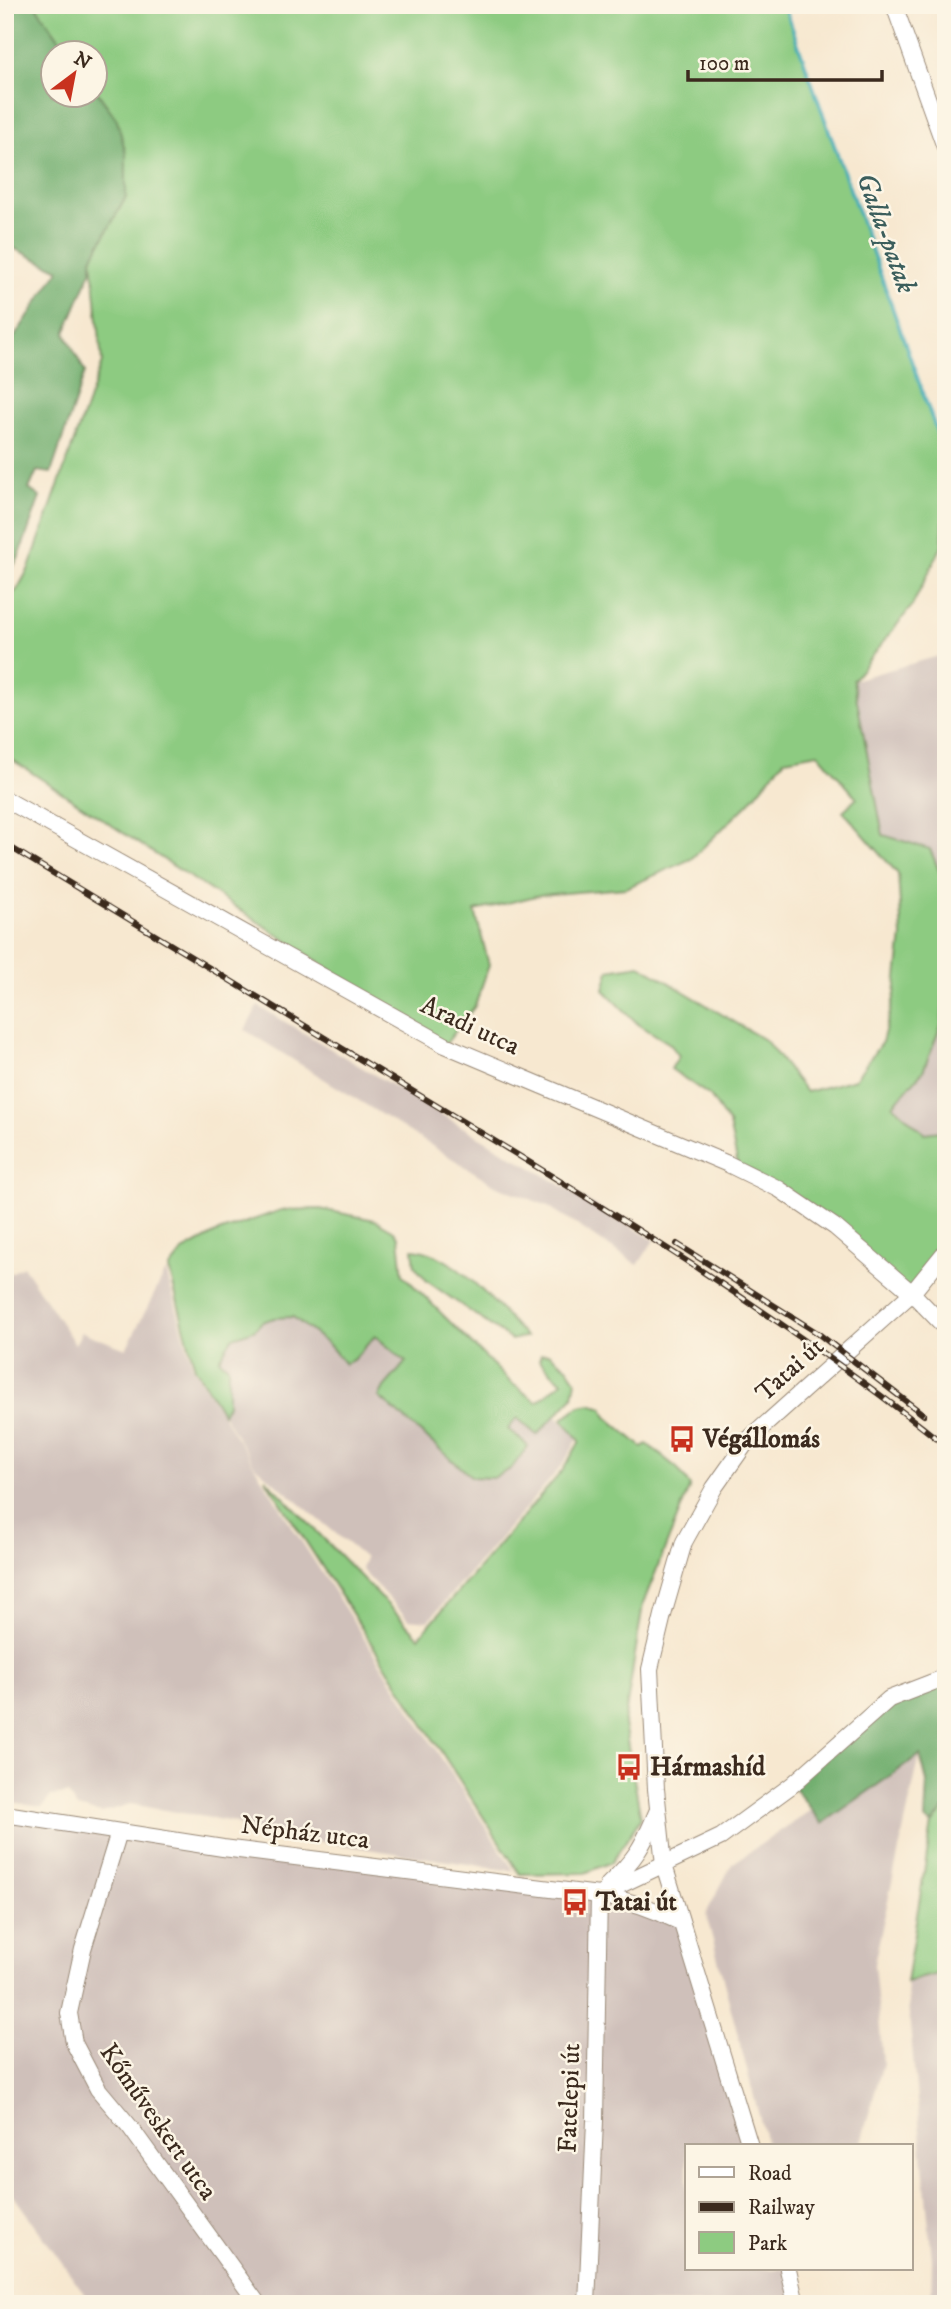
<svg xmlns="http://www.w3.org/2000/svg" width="951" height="2309" viewBox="0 0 951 2309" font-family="'IM FELL DW Pica',serif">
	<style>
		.industrial { fill: #cfc0ba }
		.green { fill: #8dcb81; stroke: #647a50; stroke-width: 2 }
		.forest { fill: #72af6f; stroke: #566c46; stroke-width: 2 }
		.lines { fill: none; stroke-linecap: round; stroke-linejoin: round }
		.stream { stroke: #3cabb9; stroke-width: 3.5 }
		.minor-casing { stroke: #998977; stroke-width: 18 }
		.minor { stroke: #fff; stroke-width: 16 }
		.rail-casing { stroke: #3b2a1e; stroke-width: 6 }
		.rail { stroke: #fcf5e5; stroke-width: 3.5; stroke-dasharray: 10; stroke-linecap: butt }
		.labels { text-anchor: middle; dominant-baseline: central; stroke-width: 5; stroke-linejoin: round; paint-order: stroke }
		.street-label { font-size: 26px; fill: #3b2a1e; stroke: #fcf5e5 }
		.poi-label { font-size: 26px; font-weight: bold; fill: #3b2a1e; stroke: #fcf5e5; text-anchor: start }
		.water-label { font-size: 28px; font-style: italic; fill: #3b5e5c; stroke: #fcf5e5 }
	</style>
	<rect width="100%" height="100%" fill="#fcf5e5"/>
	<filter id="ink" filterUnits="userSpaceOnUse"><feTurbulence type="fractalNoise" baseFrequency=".0143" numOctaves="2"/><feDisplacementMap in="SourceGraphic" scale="14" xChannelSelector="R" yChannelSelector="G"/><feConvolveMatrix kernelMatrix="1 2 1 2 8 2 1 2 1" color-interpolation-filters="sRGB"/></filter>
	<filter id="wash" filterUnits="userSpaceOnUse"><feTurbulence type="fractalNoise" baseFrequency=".00686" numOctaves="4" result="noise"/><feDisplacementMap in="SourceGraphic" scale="28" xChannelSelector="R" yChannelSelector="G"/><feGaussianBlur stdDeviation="1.57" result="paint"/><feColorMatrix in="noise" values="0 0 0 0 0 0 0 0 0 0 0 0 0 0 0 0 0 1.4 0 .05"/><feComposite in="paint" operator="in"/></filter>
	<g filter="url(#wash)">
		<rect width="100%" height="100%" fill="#f7e8d0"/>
		<g class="industrial">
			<polygon points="946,654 946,887 930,849 883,835 853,680"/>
			<polygon points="946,961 946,1141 941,1132 924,1133 893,1105 923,1071 942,1023"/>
			<polygon points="258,1006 654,1240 638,1265 548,1206 495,1185 245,1030"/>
			<polygon points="320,1209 375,1220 394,1231 399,1238 403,1275 510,1382 556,1415 578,1439 561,1467 428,1621 408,1619 361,1569 365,1558 255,1466 195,1368 168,1269 183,1251 216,1233 281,1210"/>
			<polygon points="23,1266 75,1344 82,1332 126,1349 166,1271 193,1368 296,1533 514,1871 248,1831 234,1822 130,1804 102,1813 77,1808 68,1794 51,1796 42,1807 5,1801 5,1277"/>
			<polygon points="920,1755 874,1964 883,2063 860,2146 767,2146 706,1914 732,1864 811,1810 822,1824"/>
			<polygon points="5,1820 599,1895 680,1922 750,2146 687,2146 687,2269 788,2269 796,2304 92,2304 5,2184"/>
			<polygon points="946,1972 946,2304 931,2304 932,2260 906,1982"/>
		</g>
		<g class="green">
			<polygon points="35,5 784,5 939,438 946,476 942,546 912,606 853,680 883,835 930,849 946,887 946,961 942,1023 923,1071 893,1105 924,1133 941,1131 946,1141 946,1249 912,1293 835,1227 739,1170 729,1124 710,1096 671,1069 679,1056 670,1044 638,1024 604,990 609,970 640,965 766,1041 806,1092 855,1079 882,1042 895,994 902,936 898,874 843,811 857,798 818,753 785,759 749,803 691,859 626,888 540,895 475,911 489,965 475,1006 445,1045 5,755 5,601 17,590 29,568 102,362 92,258 126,197 117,120 95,89 94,52 69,52"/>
			<polygon points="320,1209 375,1220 394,1231 399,1238 403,1275 510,1382 537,1402 562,1382 539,1360 541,1354 549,1353 567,1367 576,1380 573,1397 537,1435 517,1418 508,1429 528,1446 511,1469 493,1478 472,1477 379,1397 384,1387 406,1362 375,1336 353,1360 345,1364 330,1346 293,1317 274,1318 262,1322 254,1330 233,1337 219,1359 228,1366 228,1404 223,1414 195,1368 169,1269 183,1251 216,1233 281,1210"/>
			<path d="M413 1249C455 1252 498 1308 526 1337L511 1340 427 1281 415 1266Z"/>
			<polygon points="591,1404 603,1408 607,1417 642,1447 647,1444 677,1468 690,1486 643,1604 624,1724 641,1818 612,1862 585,1873 520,1874 265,1478 419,1637 563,1470 580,1441 562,1419 580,1406"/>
			<polygon points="946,1807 946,1972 906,1982 932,1824"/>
		</g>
		<g class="forest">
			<polygon points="5,5 35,5 69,52 52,52 52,94 94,94 95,89 117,120 126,154 126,197 92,258 92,269 65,333 85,372 51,473 37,471 29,489 40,497 18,559 5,578 5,351 59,270 5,244"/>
			<polygon points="946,1677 946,1807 932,1824 925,1820 927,1782 920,1755 822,1824 792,1785 889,1699"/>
		</g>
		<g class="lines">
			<polyline class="stream" points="784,5 939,438 946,476"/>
		</g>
	</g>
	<g filter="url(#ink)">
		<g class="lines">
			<defs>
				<g id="minor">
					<polyline points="894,5 946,150"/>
					<polyline points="5,799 445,1045 728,1164 779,1189 835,1227 912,1293 946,1328"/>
					<path d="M5 1814 223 1848 599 1895C629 1900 653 1908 680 1922"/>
					<polyline points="119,1832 83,1949 69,2013 74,2043 98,2089 130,2127 258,2304"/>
					<path d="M608 1885C636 1858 642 1848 657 1812"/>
					<polyline points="599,1895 721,1837 792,1785 889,1699 946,1677"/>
					<polyline points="750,2146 664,1865 656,1789 650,1669 663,1615 684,1542 714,1488 748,1440 912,1293 946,1251"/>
					<polyline points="788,2269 796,2304"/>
					<polyline points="587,2304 595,2121 599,1895"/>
				</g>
			</defs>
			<use href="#minor" class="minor-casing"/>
			<use href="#minor" class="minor"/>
			<defs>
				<g id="rail">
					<path d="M5 844C154 934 303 1025 452 1115 621 1218 791 1322 946 1446"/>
					<polyline points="677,1244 816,1332 924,1415"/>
				</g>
			</defs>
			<use href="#rail" class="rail-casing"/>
			<use href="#rail" class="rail"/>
		</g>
	</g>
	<defs>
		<symbol id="bus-bare" viewBox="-9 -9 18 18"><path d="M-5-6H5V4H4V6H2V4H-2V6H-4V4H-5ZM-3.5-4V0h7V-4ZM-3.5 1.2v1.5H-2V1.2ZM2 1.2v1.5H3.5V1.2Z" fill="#c8321e" stroke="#fcf5e5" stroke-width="2.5" paint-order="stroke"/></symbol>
	</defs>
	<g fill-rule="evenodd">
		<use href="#bus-bare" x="663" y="1420" width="38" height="38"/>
		<use href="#bus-bare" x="610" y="1748" width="38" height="38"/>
		<use href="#bus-bare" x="556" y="1883" width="38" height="38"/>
	</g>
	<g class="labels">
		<g class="street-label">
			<text transform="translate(470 1026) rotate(25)">Aradi utca</text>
			<text transform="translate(790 1370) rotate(-42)">Tatai út</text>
			<text transform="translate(305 1833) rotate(7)">Népház utca</text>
			<text transform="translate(570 2098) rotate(-88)">Fatelepi út</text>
			<text transform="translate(158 2122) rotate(55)">Kőműveskert utca</text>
		</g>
		<g class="poi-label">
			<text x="703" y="1439">Végállomás</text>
			<text x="650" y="1767">Hármashíd</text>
			<text x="596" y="1902">Tatai út</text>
		</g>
		<g class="water-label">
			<text transform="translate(886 233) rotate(70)">Galla-patak</text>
		</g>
	</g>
	<rect width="951" height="2309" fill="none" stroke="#fcf5e5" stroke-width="28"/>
	<rect x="685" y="2144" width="228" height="126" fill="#fcf5e5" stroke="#afa495" stroke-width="2"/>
	<rect x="699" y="2167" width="35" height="10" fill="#ffffff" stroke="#afa495" stroke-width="2"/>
	<text x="748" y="2180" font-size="21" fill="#3b2a1e">Road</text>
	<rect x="699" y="2202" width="35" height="10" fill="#3b2a1e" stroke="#afa495" stroke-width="2"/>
	<text x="748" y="2214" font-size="21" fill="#3b2a1e">Railway</text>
	<rect x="699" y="2232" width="35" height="21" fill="#8dcb81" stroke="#afa495" stroke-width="2"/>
	<text x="748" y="2250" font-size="21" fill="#3b2a1e">Park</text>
	<g transform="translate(74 74) rotate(32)"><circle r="33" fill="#fcf5e5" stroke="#afa495" stroke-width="2"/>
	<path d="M0-5L12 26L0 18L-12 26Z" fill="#c8321e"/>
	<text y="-10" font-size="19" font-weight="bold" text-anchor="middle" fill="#3b2a1e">N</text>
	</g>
	<path d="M688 70v10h194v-10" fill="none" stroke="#3b2a1e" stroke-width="3.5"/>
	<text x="699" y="70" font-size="21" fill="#3b2a1e" stroke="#fcf5e5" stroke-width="5" paint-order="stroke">100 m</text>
</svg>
